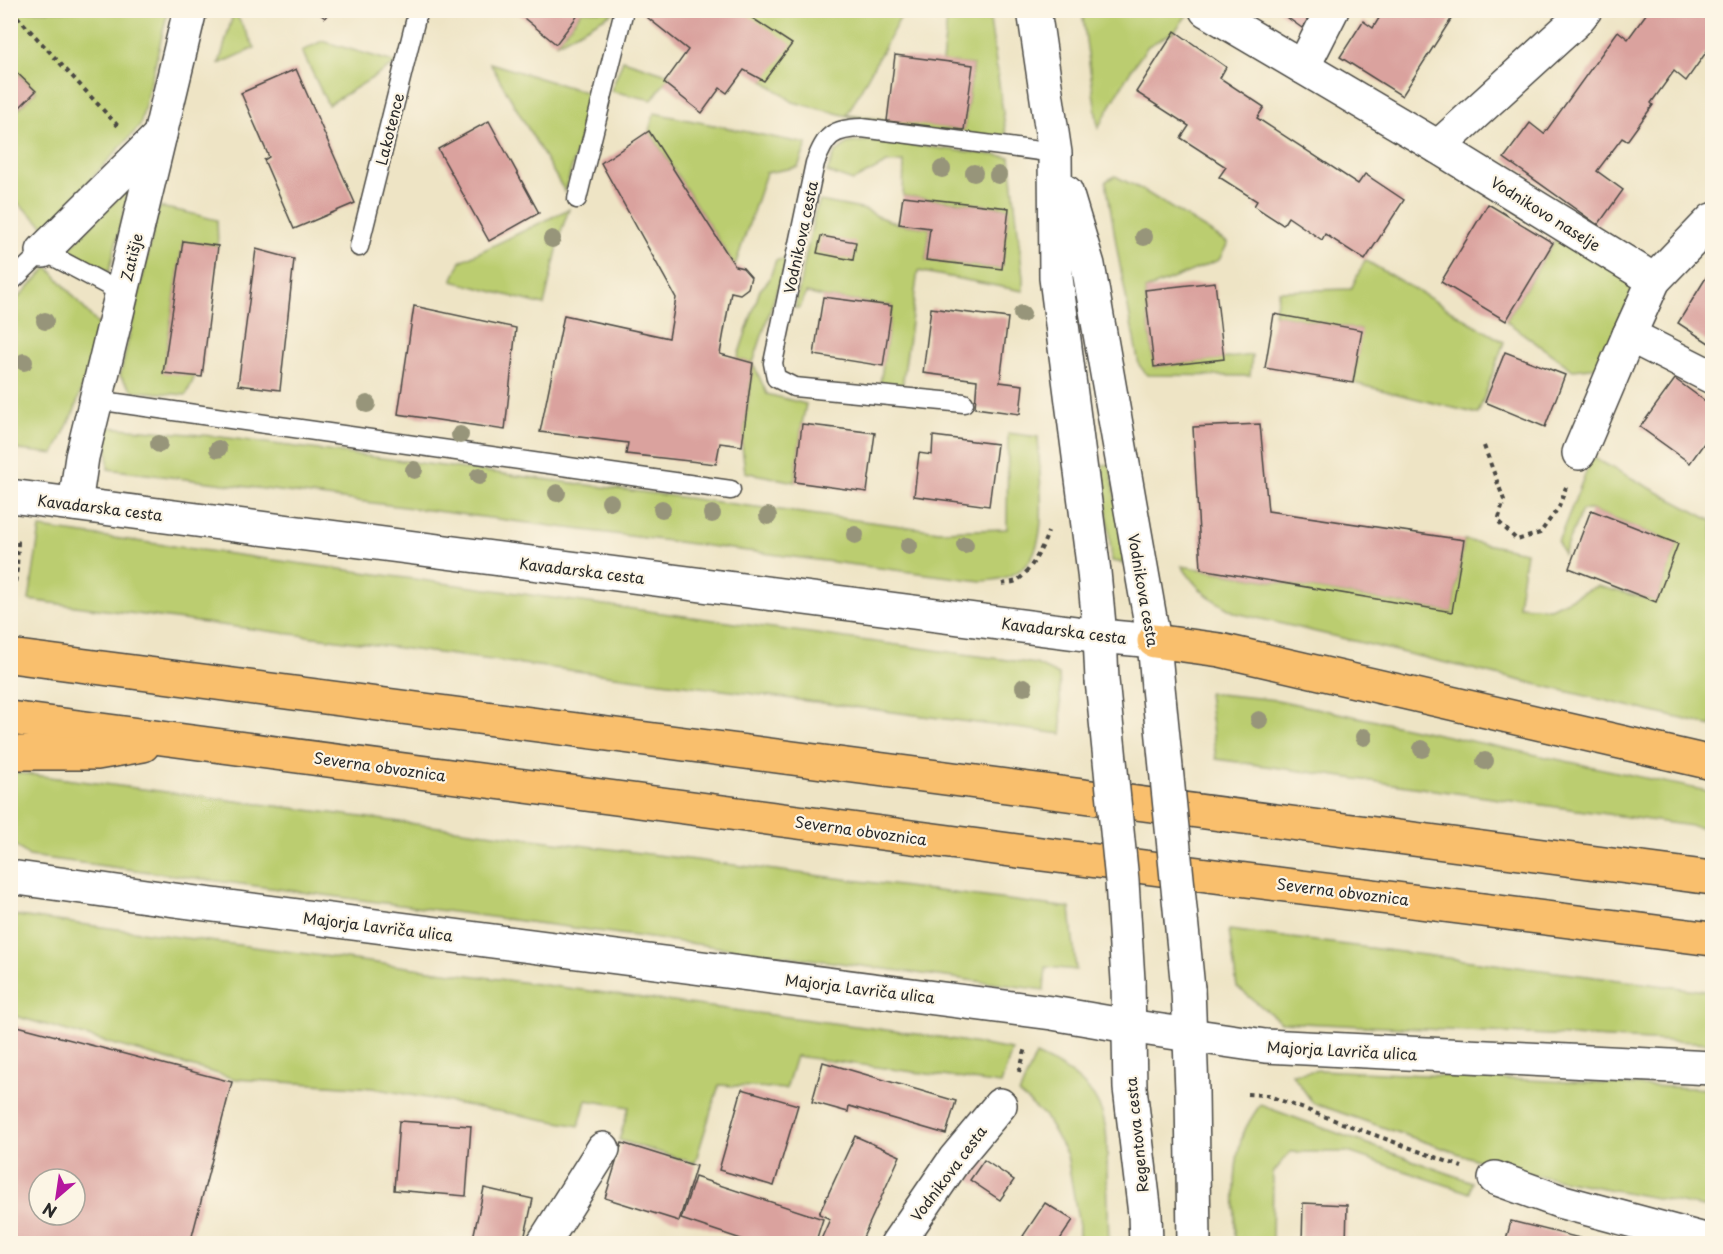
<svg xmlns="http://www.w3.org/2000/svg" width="1723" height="1254" viewBox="0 0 1723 1254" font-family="'Playpen Sans',sans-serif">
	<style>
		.green { fill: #bbcd70; stroke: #737c4e; stroke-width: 1.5 }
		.building { fill: #daa29e; fill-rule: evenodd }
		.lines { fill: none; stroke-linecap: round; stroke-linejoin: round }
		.service-casing { stroke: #484742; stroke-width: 21 }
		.minor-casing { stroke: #484742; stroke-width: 36 }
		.tertiary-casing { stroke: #484742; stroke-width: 36 }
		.trunk-casing { stroke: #484742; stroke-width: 36 }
		.path { stroke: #484742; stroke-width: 4; stroke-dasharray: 4.5 4.5; stroke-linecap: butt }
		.service { stroke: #fff; stroke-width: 18 }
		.minor { stroke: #fff; stroke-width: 33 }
		.tertiary { stroke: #fff; stroke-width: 33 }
		.trunk { stroke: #f9bf6d; stroke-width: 33 }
		.tertiary-bridge-casing { stroke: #484742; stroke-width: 36; stroke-linecap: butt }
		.tertiary-bridge { stroke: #fff; stroke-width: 33 }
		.tree { fill: #97957a }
		.labels { text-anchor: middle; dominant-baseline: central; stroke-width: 4.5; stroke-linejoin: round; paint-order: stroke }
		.street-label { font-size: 15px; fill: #2b2b2b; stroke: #fcf5e5 }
	</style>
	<rect width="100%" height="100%" fill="#fcf5e5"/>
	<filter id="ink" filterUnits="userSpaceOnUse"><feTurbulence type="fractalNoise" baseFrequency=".0167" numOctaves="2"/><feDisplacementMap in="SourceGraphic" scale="12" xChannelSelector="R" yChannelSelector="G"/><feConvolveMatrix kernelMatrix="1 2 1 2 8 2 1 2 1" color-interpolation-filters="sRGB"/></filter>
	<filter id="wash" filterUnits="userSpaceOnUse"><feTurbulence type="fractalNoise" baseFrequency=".008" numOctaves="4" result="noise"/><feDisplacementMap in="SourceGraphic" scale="24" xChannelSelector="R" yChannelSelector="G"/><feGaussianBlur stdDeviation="1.35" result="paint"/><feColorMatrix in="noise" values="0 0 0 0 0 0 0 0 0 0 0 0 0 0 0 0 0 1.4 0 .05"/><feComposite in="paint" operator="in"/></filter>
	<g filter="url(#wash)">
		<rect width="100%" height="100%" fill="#eee4c5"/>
		<g class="green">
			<polygon points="11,11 168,11 140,126 46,228 11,197 10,118 36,91 11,66"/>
			<polygon points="234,11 255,48 219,64"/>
			<polygon points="582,11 616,11 556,44"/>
			<polygon points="740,11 904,11 847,115 964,130 973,65 942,62 948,11 956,11 990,20 1007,141 882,125 793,102 764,81"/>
			<polygon points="1082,11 1190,11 1175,31 1148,46 1131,70 1098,128"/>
			<polygon points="322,41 397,63 328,105 302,51"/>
			<polygon points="623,60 670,75 652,100 611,91"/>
			<polygon points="490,63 592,94 565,192"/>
			<polygon points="654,113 807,144 798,167 766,173 735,266 649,131"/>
			<polygon points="871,140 1010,157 1023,278 1023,291 918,271 902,388 880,384 892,306 823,297 806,293 800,308 795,308 815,212 820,201 866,210 879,217 899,224 930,228 926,260 1001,269 1009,208 903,196 904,162 887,163 853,181 827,172 835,153 848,143"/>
			<polygon points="1115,176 1141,189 1228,243 1219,260 1145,290 1154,367 1252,355 1250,376 1147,375 1139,365 1118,255 1106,181"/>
			<polygon points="131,183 109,272 68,250"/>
			<polygon points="159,207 185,212 217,220 218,246 183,242 163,372 195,376 186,395 133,391 120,376"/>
			<polygon points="569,209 562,229 544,305 452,281 461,261"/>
			<polygon points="1562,233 1622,269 1635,293 1599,367 1573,370 1506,321 1553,243"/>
			<polygon points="787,259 753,363 767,394 806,404 802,424 795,482 745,472 742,445 753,363 737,359 760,290 769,280 776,260"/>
			<polygon points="1365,260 1504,342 1478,414 1353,383 1361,330 1274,314 1279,291 1351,289"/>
			<polygon points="48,267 101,328 75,409 54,454 11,449 11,305"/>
			<path d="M107 427 213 436 939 531 1007 529 1008 433 1038 437C1039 455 1040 474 1041 492 1043 539 1039 580 981 581L108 469Z"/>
			<path d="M1592 457 1712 521V726L1236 613C1210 599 1198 591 1182 566L1452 612 1464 540 1526 552 1518 606 1550 608 1597 586 1656 601 1678 544 1591 510H1582L1563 554 1558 542Z"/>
			<polygon points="1110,464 1125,563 1112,561 1102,465"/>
			<polygon points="40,528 1036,664 1059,675 1062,734 29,600"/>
			<polygon points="1208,693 1277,700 1712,792 1712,829 1216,759"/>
			<polygon points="11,772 1070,908 1076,970 1046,967 1044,990 29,856 11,842"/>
			<polygon points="11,915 939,1037 1012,1050 1001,1084 796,1056 786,1089 719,1085 695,1163 619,1140 629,1107 586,1100 579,1126 373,1088 236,1079 11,1015"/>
			<polygon points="1229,930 1712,992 1712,1043 1281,1022 1237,987"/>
			<path d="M1036 1055C1061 1066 1087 1080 1099 1106 1109 1126 1107 1152 1107 1174 1108 1197 1108 1220 1109 1243H1079V1226L1067 1155 1044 1115 1019 1094Z"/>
			<polygon points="1319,1070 1712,1089 1712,1192 1708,1208 1503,1169 1313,1103 1292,1074"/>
			<path d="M1260 1105 1472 1182 1470 1193 1348 1152H1290L1273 1173 1272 1243H1235C1235 1212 1232 1163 1243 1134 1247 1124 1253 1115 1260 1105Z"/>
		</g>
		<g id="blocks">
			<g class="building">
				<polygon points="315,10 330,10 325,18"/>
				<polygon points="514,10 582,10 556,44"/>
				<polygon points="638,10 740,10 792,44 764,81 744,70 727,93 720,88 702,113 664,83 688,50"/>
				<polygon points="1277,10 1314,10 1302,28"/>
				<polygon points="1384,10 1457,10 1402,96 1340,57 1363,21 1373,28"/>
				<polygon points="1649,10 1712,10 1712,44 1686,81 1674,71 1651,103 1653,105 1627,141 1622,138 1597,171 1623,190 1598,225 1504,158 1530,123 1544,134 1618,31 1628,39"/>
				<polygon points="1175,31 1226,67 1220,78 1264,107 1257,118 1358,184 1365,174 1404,200 1365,260 1325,234 1322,240 1288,217 1283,225 1254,206 1257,201 1219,177 1226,167 1181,138 1189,126 1136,92"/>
				<polygon points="895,55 973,65 964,130 887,121"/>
				<polygon points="10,66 36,91 10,117"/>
				<polygon points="296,69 355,203 294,229 264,160 269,157 241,93"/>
				<polygon points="489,121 539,213 489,241 438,149"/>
				<polygon points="649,131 735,266 743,268 751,277 748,288 740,294 731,292 720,354 753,363 742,446 720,443 716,464 626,454 628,443 540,432 564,315 669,338 676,298 601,163"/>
				<polygon points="903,196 1009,208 1002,269 926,260 930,228 899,224"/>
				<polygon points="1488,204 1553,243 1506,321 1441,282"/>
				<polygon points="821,236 856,242 853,260 817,253"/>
				<polygon points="183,241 218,246 202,377 163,373"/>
				<polygon points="256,249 294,259 280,390 238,385"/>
				<polygon points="1712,268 1712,345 1678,323"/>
				<polygon points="1215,282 1224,359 1154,367 1145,290"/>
				<polygon points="823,297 892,306 883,366 814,355"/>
				<polygon points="414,306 516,328 505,430 398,414"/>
				<polygon points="931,308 1008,318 1000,382 1023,385 1020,414 975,408 977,380 923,373"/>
				<polygon points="1274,314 1362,330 1353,383 1265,368"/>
				<polygon points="1505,352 1565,375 1545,427 1485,402"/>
				<polygon points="1675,379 1712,406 1712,432 1690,463 1640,427"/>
				<polygon points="802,424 875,433 867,492 795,482"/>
				<polygon points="1260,424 1268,511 1464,540 1452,612 1201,569 1193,427"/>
				<polygon points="933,436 997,444 989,506 914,496 919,453 932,455"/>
				<polygon points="1591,510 1678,544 1656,602 1569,568"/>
				<path d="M10 1024 232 1082 190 1244H10ZM39 1179H75V1215H39Z"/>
				<polygon points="823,1062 956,1101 946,1134 849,1106 848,1112 812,1102"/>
				<polygon points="742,1089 798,1105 774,1186 719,1170"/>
				<polygon points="399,1121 471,1126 466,1196 394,1190"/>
				<polygon points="855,1136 900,1156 860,1244 819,1244 830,1219 819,1214"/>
				<polygon points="622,1143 696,1166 679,1221 605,1198"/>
				<polygon points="984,1160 1014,1180 1000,1200 970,1180"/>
				<polygon points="695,1177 823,1219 815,1244 756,1244 681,1219"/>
				<polygon points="484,1188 533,1199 523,1244 496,1244 473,1238"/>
				<polygon points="1045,1203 1073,1220 1057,1244 1034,1244 1023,1236"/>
				<polygon points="1303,1203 1347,1205 1346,1244 1302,1244"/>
				<polygon points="1511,1221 1600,1243 1600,1244 1505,1244"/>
			</g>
		</g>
	</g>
	<g filter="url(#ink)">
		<use href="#blocks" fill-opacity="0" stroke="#484742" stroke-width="1.5"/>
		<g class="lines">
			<defs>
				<g id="service">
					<polyline points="577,199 624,10"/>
					<polyline points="359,247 418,10"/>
					<polyline points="10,283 43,251 122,293"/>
					<polyline points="96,400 731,490"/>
					<path d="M964 403 794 387 776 378 773 363 815 163C826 135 832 129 862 128L1055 153"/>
				</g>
				<g id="minor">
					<polyline points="1206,10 1438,147 1654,280"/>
					<polyline points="1303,67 1332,10"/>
					<polyline points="1438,147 1575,22 1585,10"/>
					<polyline points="43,251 160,135"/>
					<polyline points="1629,335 1712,377"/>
					<polyline points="1579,453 1629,335 1654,280 1712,220"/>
					<polyline points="75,504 82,457 96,400 190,10"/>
					<polyline points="1495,1178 1559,1201 1712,1242"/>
					<polyline points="543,1244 603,1149"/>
					<polyline points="897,1244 955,1159 1000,1105"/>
				</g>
				<g id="tertiary">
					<polyline points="1034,10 1055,153 1056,278 1094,572 1100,636 1102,680"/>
					<polyline points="1066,192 1088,265 1154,641 1158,687"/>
					<polyline points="10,496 1100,636 1154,641"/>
					<polyline points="10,877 182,901 1052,1013 1128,1026 1265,1046 1712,1068"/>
					<polyline points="1128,981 1130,1088 1145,1214 1146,1244"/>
					<polyline points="1188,989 1192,1091 1194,1244"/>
				</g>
				<g id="trunk">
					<polyline points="1154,641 1220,650 1712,763"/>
					<polyline points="10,656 1712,878"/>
					<polyline points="10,718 1018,851 1712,939"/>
					<polyline points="10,753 97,753 143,745"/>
				</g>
			</defs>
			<use href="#service" class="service-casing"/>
			<use href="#minor" class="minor-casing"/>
			<use href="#tertiary" class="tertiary-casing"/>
			<use href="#trunk" class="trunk-casing"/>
			<g class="path">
				<polyline points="11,10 118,126"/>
				<polyline points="1484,446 1504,500 1498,521 1517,540 1540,533 1559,507 1566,487"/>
				<polyline points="10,537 18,542 17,569 10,618"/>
				<path d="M1002 584C1006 583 1012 583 1016 581 1030 573 1043 547 1048 532"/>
				<polyline points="1019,1072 1026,1048"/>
				<polyline points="1247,1094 1266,1095 1462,1167"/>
			</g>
			<use href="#service" class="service"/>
			<use href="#minor" class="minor"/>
			<use href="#tertiary" class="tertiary"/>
			<use href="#trunk" class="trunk"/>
			<defs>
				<g id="tertiary-bridge">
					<polyline points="1102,680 1122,881 1128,981"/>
					<polyline points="1158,687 1188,989"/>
				</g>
			</defs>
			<use href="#tertiary-bridge" class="tertiary-bridge-casing"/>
			<use href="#tertiary-bridge" class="tertiary-bridge"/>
		</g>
		<g class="tree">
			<circle cx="942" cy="169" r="9"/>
			<circle cx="974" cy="173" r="9"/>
			<circle cx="998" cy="175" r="9"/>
			<circle cx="1144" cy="237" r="9"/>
			<circle cx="552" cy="239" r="9"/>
			<circle cx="1022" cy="314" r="9"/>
			<circle cx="45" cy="321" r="9"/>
			<circle cx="24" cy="362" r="9"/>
			<circle cx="367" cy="404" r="9"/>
			<circle cx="460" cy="435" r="9"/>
			<circle cx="159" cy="444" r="9"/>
			<circle cx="218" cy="449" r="9"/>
			<circle cx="414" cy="470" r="9"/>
			<circle cx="479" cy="476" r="9"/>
			<circle cx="557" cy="493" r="9"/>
			<circle cx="610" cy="502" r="9"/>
			<circle cx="662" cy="509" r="9"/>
			<circle cx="712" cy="514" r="9"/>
			<circle cx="768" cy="516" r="9"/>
			<circle cx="855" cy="535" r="9"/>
			<circle cx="965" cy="545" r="9"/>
			<circle cx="909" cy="546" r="9"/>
			<circle cx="1024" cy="687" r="9"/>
			<circle cx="1259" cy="720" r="9"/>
			<circle cx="1364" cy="737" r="9"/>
			<circle cx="1422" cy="749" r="9"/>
			<circle cx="1485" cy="761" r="9"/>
		</g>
	</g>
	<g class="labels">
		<g class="street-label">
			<text transform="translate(389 129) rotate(-76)">Lakotence</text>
			<text transform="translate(1546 213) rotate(32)">Vodnikovo naselje</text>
			<text transform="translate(800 237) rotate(-78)">Vodnikova cesta</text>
			<text transform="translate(131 257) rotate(-76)">Zatišje</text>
			<text transform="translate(100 507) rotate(7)">Kavadarska cesta</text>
			<text transform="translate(582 570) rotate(7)">Kavadarska cesta</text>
			<text transform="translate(1144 590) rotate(80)">Vodnikova cesta</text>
			<text transform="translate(1064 630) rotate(7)">Kavadarska cesta</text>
			<text transform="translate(380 766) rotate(8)">Severna obvoznica</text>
			<text transform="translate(861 830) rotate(8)">Severna obvoznica</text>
			<text transform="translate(1343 891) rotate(7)">Severna obvoznica</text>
			<text transform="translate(378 926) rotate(7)">Majorja Lavriča ulica</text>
			<text transform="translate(860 988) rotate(7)">Majorja Lavriča ulica</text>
			<text transform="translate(1342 1050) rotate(3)">Majorja Lavriča ulica</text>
			<text transform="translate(1136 1135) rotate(-96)">Regentova cesta</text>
			<text transform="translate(948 1173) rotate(-53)">Vodnikova cesta</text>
		</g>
	</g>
	<rect width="1723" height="1254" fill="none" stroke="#fcf5e5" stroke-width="36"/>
	<g transform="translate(57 1197) rotate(209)"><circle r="28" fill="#fcf5e5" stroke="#a8a49b" stroke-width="1.5"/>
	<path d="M0-4.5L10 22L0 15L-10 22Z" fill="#b5179e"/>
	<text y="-9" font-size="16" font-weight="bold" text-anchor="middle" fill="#2b2b2b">N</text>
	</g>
</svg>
